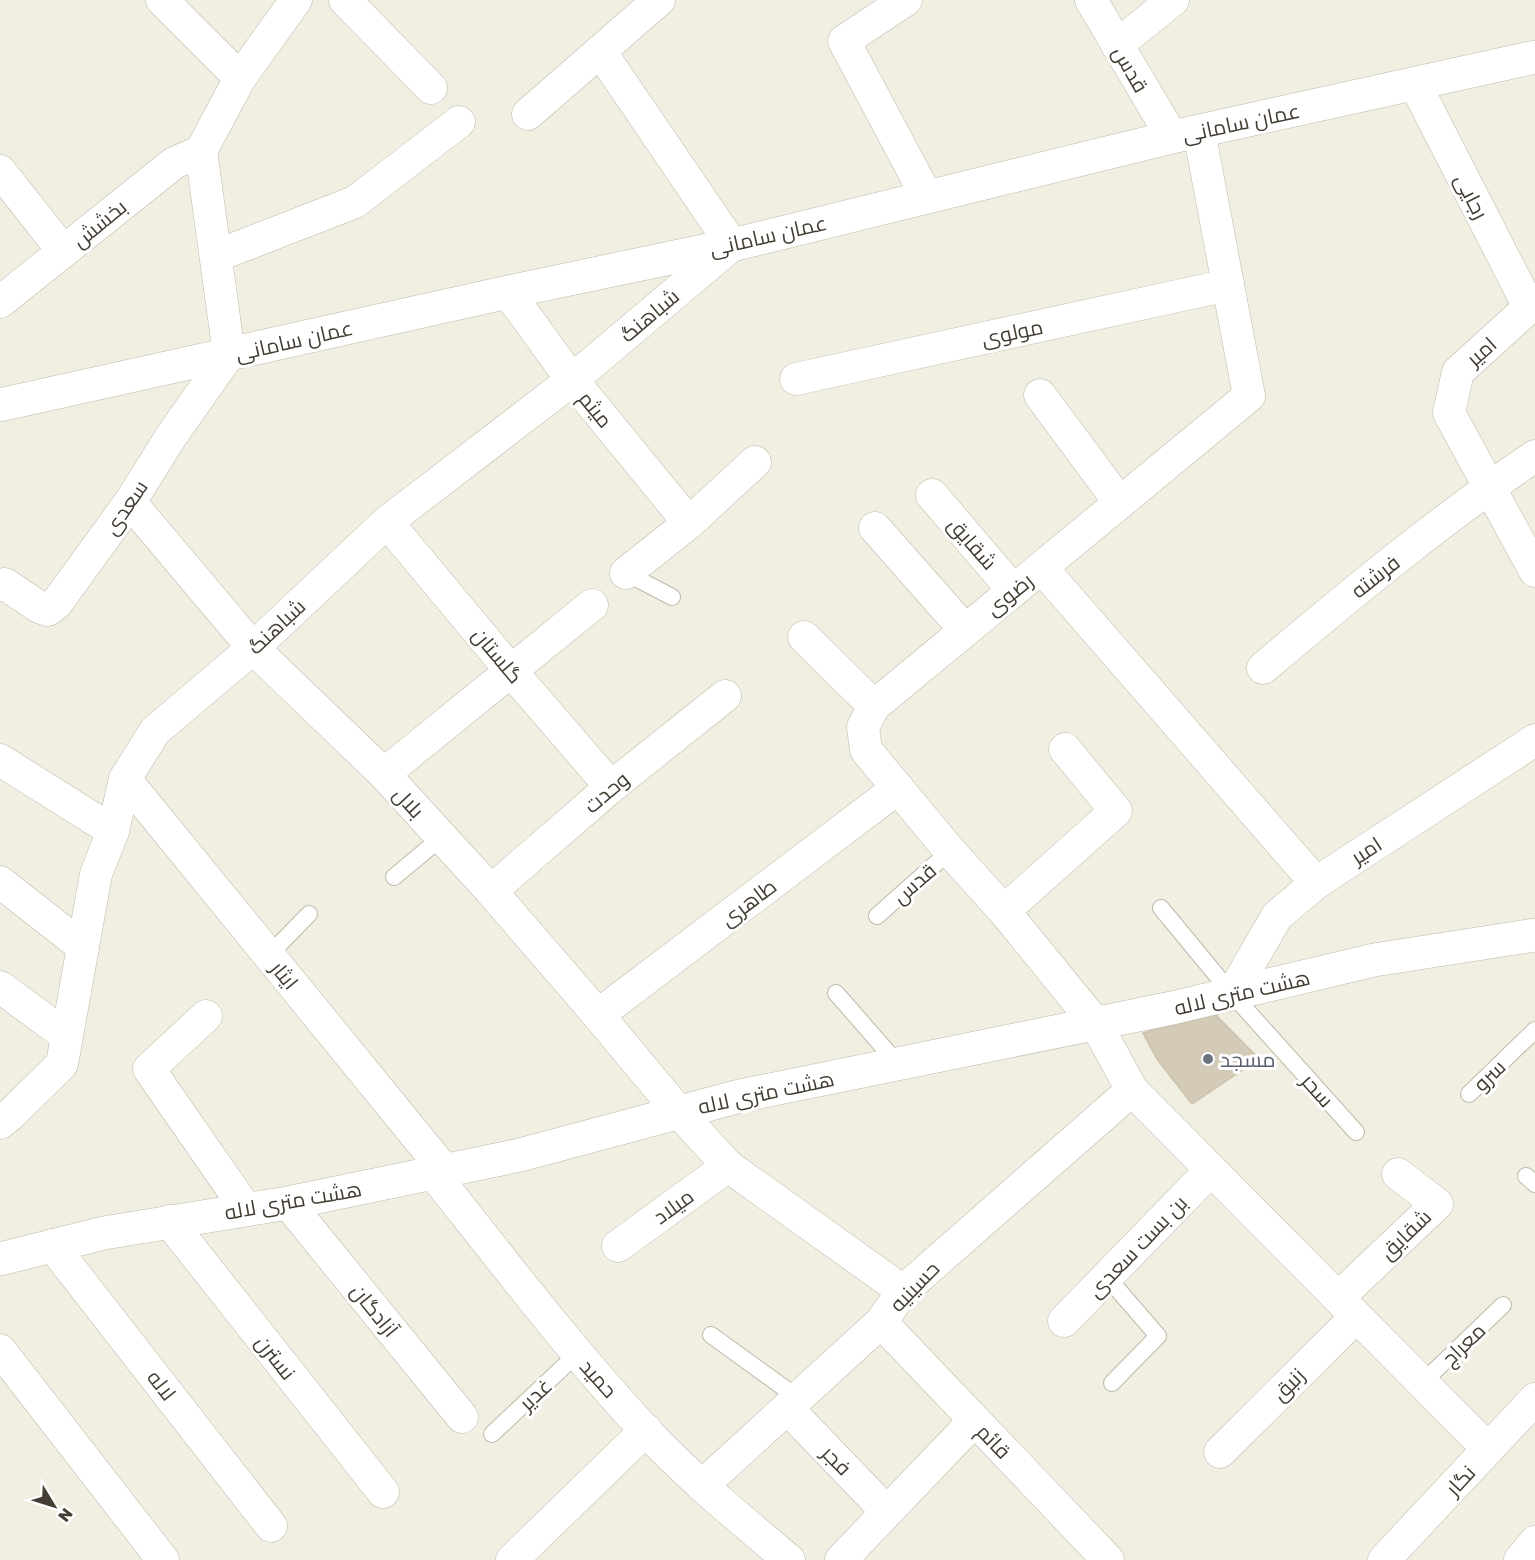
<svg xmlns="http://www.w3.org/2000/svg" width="1535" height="1560" viewBox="0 0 1535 1560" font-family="'Golos Text',Cairo,sans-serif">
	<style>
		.building { fill: #d3cab7; stroke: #cdc2ab; stroke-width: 1.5 }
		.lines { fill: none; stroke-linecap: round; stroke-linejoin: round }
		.service-casing { stroke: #bfb9a8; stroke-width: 18 }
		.minor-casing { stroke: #bfb9a8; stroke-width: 33 }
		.tertiary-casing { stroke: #bfb9a8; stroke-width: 34 }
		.service { stroke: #fff; stroke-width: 16 }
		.minor { stroke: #fff; stroke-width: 32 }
		.tertiary { stroke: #fff; stroke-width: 33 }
		.worship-dot { fill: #6b7280; stroke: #fff; stroke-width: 2 }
		.labels { text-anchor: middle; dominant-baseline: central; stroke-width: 6; stroke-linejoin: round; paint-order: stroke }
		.street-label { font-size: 21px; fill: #433d33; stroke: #fff }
		.worship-label { font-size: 21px; fill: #5b616d; stroke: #fff; text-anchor: start }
	</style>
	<rect width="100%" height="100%" fill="#f1eee2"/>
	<polygon class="building" points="1215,1014 1259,1059 1192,1104 1157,1059 1143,1033"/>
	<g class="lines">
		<defs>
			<g id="service">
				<polyline points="626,573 672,597"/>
				<polyline points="394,877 442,837"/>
				<polyline points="1161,908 1232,994 1356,1132"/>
				<polyline points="877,916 950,851"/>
				<polyline points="269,955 309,914"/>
				<polyline points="836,993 898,1064"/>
				<polyline points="1469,1094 1535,1030"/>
				<polyline points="1526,1176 1535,1184"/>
				<polyline points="1107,1277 1158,1336 1112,1383"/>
				<polyline points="711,1335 798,1398"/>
				<polyline points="1422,1383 1503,1305"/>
				<polyline points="492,1434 577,1354"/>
			</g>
			<g id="minor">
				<polyline points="162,0 240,78"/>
				<polyline points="345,0 431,88"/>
				<polyline points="906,0 844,41 927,197"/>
				<polyline points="1091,0 1172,137"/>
				<polyline points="1117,45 1173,0"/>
				<polyline points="1415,84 1529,307"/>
				<polyline points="528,114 659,0"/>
				<polyline points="1199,131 1249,396 874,706 863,727 866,750 950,851 1004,911 1096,1024 1132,1090 1488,1449"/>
				<polyline points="0,171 63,251"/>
				<polyline points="216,256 355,202 459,122"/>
				<polyline points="508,292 572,380 689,523"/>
				<polyline points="0,302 174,163 201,151"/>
				<polyline points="1535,302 1458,372 1449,413 1535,571"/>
				<polyline points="796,379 1228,285"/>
				<polyline points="1040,395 1120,503"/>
				<polyline points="932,495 1013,590"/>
				<polyline points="130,502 253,648 384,774 491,891 598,1015 678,1111 728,1166 903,1291"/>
				<polyline points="387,522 511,671 611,787"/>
				<polyline points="875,528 965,630"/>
				<polyline points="1042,568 1316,883"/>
				<polyline points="626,573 689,523 755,462"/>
				<polyline points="0,585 5,584 39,607 48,610 56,604 130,502 172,435 229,354 201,151 240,78 296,0"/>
				<polyline points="804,637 874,706"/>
				<path d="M1263 668C1351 594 1439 521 1535 456"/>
				<polyline points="0,760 113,831"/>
				<polyline points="384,774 592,605"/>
				<polyline points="125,779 445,1171"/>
				<polyline points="0,882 83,947"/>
				<polyline points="491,891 611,787 725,696"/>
				<polyline points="1004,911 1116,811 1065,749"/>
				<polyline points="0,987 67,1036"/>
				<polyline points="1232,994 1277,916 1316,883 1535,740"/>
				<polyline points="598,1015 898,788"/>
				<polyline points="206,1016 149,1069 246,1209"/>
				<polyline points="0,1123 10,1115 62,1064 96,874 113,831 125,779 155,731 253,648 387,522 572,380 732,245 600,51"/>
				<path d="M433 1173C502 1260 569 1348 644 1429 689 1477 739 1518 789 1560"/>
				<polyline points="288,1203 462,1417"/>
				<polyline points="169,1221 383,1492"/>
				<polyline points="52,1245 271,1526"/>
				<polyline points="618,1246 728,1166"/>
				<polyline points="1338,1298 1437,1204 1398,1174"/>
				<polyline points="1064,1321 1211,1170"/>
				<polyline points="881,1322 1108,1560"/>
				<polyline points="0,1350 163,1560"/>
				<polyline points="787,1408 887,1512"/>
				<polyline points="1220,1452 1356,1317"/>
				<polyline points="702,1486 881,1322 903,1291 1132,1090"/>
				<polyline points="512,1560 646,1430"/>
				<polyline points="841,1560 974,1421"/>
				<polyline points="1384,1560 1535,1399"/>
				<polyline points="1520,1560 1535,1542"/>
			</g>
			<g id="tertiary">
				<polyline points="0,405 508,292 732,245 1172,137 1535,57"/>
				<polyline points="0,1259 104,1233 288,1203 520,1155 740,1096 1172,1008 1374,960 1535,935"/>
			</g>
		</defs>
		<use href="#service" class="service-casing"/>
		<use href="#minor" class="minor-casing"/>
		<use href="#tertiary" class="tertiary-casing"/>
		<use href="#service" class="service"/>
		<use href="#minor" class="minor"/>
		<use href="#tertiary" class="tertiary"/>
	</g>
	<circle class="worship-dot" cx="1208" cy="1059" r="6"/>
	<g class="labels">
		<g class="street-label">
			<text transform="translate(1131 69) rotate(60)">قدس</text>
			<text transform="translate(1241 122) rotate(-12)">عمان سامانی</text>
			<text transform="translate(1472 196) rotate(63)">رجایی</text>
			<text transform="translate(99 223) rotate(-39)">بخشش</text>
			<text transform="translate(768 235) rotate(-13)">عمان سامانی</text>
			<text transform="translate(649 315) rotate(-40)">شباهنگ</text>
			<text transform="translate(1012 332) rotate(-12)">مولوی</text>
			<text transform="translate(294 340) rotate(-13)">عمان سامانی</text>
			<text transform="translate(1481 351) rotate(-42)">امیر</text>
			<text transform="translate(596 409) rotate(51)">میثم</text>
			<text transform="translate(125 507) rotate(-56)">سعدی</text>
			<text transform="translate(973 543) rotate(49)">شقایق</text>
			<text transform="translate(1375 576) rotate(-38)">فرشته</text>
			<text transform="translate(1009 594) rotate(-39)">رضوی</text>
			<text transform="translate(276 626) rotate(-43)">شباهنگ</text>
			<text transform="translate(498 655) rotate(50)">گلستان</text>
			<text transform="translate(606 792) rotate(-40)">وحدت</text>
			<text transform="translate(409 802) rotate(47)">بلال</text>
			<text transform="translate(1366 850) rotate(-33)">امیر</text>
			<text transform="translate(914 883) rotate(-41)">قدس</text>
			<text transform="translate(748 902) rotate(-37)">طاهری</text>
			<text transform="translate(285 975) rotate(51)">ایثار</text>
			<text transform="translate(1242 992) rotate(-13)">هشت متری لاله</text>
			<text transform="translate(1489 1075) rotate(-44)">سرو</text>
			<text transform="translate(1318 1090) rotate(48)">سحر</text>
			<text transform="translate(766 1092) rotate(-12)">هشت متری لاله</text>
			<text transform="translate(293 1200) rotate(-10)">هشت متری لاله</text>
			<text transform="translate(673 1206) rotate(-36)">میلاد</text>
			<text transform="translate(1405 1234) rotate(-44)">شقایق</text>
			<text transform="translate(1137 1246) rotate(-46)">بن بست سعدی</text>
			<text transform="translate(914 1286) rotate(-46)">حسینیه</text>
			<text transform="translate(375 1310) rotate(51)">آزادگان</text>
			<text transform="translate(1463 1344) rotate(-44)">معراج</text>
			<text transform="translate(276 1357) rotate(52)">نسترن</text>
			<text transform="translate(599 1378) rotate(48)">حمید</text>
			<text transform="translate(1288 1384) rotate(-45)">زنبق</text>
			<text transform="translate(162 1385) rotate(52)">لاله</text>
			<text transform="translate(535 1394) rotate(-43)">غدیر</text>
			<text transform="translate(994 1441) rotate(46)">قائم</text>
			<text transform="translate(837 1460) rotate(46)">فجر</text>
			<text transform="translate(1460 1480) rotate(-47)">نگار</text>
		</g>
		<g class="worship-label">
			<text x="1220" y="1059">مسجد</text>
		</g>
	</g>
	<g transform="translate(54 1506) rotate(128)" stroke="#ffffff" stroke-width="4.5" paint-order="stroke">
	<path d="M0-4.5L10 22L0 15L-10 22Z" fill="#433d33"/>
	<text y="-9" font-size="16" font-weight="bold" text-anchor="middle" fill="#433d33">N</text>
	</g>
</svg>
